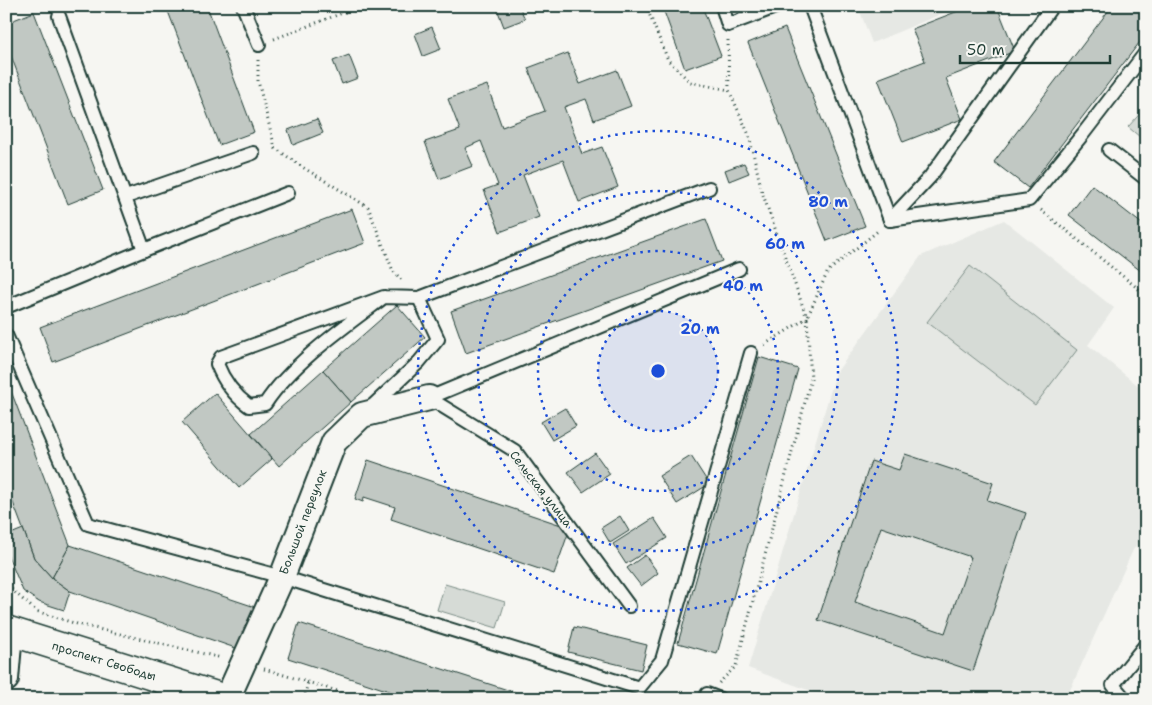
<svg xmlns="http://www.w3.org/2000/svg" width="1152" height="705" viewBox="0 0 1152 705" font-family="'Shantell Sans',sans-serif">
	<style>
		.built { fill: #e6e8e4 }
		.green { fill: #d6dbd6; stroke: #7a8c85 }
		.building { fill: #c1c8c3; stroke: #1f3d34; fill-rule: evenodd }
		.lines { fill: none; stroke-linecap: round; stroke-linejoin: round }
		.service-casing { stroke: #1f3d34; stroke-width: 16 }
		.minor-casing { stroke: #1f3d34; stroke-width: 28 }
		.tertiary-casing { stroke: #1f3d34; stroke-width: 31 }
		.path { stroke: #1f3d34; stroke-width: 3; stroke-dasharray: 1 4; stroke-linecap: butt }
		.service { stroke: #f6f6f2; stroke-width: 12 }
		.minor { stroke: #f6f6f2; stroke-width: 24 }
		.tertiary { stroke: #f6f6f2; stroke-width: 28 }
		.ring { fill: none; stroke: #1d4ed8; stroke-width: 2.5; stroke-dasharray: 2.5 5 }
		.labels { text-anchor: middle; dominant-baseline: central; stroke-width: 4; stroke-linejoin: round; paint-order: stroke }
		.street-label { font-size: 12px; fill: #1f3d34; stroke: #f6f6f2 }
		.centre { fill: #1d4ed8; stroke: #f6f6f2; stroke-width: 2.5 }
		.ring-label { font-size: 15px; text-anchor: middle; font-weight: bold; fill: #1d4ed8; stroke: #f6f6f2; stroke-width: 4; stroke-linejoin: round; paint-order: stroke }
	</style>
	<rect width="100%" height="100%" fill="#f6f6f2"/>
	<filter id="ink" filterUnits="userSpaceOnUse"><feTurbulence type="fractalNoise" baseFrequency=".02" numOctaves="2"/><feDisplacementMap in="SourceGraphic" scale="10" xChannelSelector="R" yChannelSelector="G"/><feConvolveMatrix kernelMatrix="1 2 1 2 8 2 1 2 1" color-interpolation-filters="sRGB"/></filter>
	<g filter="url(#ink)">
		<g class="built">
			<polygon points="858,6 960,6 872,43"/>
			<polygon points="1004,220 1114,308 1088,345 1146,392 1146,533 1133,550 1066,699 833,699 748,668 836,373 921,256"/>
		</g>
		<g class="green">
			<polygon points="1146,107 1146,142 1128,127"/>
			<polygon points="970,266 1077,350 1035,405 927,322"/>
			<polygon points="445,584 505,602 497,628 437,610"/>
		</g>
		<g class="building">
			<polygon points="166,6 207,6 254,132 219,145"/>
			<polygon points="496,6 519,6 525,19 504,27"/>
			<polygon points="662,6 702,6 721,56 685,69"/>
			<polygon points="971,6 997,6 1015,51 946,78 962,119 903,142 878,79 925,61 912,29"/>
			<polygon points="1112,6 1146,6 1146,34 1028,188 994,162"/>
			<polygon points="34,12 103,190 68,204 6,43 6,23"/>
			<polygon points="432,27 441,49 423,56 415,34"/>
			<polygon points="785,28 865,226 827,241 748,43"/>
			<polygon points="568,53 580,84 617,70 631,106 594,120 586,99 564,107 582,154 602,147 618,187 579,202 563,160 523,175 539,217 500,232 484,190 498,185 481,141 465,148 473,166 439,179 425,142 460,130 448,99 487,85 502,127 545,111 528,68"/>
			<polygon points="349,55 358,78 342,84 333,61"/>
			<polygon points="317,119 323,133 293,145 288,130"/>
			<polygon points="744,163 749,173 729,181 725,170"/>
			<polygon points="1092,185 1146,227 1146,275 1069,215"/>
			<polygon points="352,209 365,243 53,362 40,327"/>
			<polygon points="706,219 722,261 466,353 451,311"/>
			<polygon points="397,305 425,337 351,402 323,370"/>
			<polygon points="759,357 798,369 717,654 678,643"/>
			<polygon points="323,370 351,402 279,466 251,434"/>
			<polygon points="6,378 70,545 52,578 34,558 6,484"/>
			<polygon points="215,393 272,459 239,488 182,422"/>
			<polygon points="565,408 576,426 552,440 541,422"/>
			<polygon points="595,453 610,474 583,492 568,472"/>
			<path d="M905 454 993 483 987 500 1026 513 973 671 818 620 871 461 899 470ZM881 527 971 557 945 633 855 602Z"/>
			<polygon points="691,456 709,484 677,504 659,476"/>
			<polygon points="368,460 570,528 554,574 391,519 395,507 364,497 363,502 355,499"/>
			<polygon points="620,516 629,531 610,543 601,528"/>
			<polygon points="654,518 667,538 626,564 613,544"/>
			<polygon points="23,529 34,558 52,578 70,591 64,610 39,602 23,591 6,551 6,536"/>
			<polygon points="70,545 261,609 247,652 70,591 52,578"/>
			<polygon points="645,555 658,573 641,586 627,568"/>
			<polygon points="299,623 536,699 414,699 288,658"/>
			<polygon points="574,627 647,645 641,670 568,652"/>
		</g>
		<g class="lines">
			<defs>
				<g id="service">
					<polyline points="243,6 259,45"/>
					<polyline points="722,6 728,25 778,6"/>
					<polyline points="810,6 890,220 1029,200 1083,134 1146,52"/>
					<polyline points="59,16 144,250"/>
					<polyline points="1109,150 1146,179"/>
					<polyline points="126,197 253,153"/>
					<polyline points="890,220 930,177 1052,6"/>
					<path d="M384 297C344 327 292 363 265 404L249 406C234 395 224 382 217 364L221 357 384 297 419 298"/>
					<polyline points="6,307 144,250 288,193"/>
					<polyline points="6,335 88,524 282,577 639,688 662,660 751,353"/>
					<polyline points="429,398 739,269"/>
					<polyline points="429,398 515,451 629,606"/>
					<polyline points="368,410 419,362 438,339 419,298 709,188"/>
					<polyline points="707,694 720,699"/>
					<polyline points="1125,699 1113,685 1146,644"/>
				</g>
				<g id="minor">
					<polyline points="6,679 10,633"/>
					<polyline points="227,699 282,577 334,442 362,415 429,398"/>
				</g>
				<polyline id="tertiary" points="6,630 226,699"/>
			</defs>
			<use href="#service" class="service-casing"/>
			<use href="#minor" class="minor-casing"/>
			<use href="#tertiary" class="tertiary-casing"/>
			<g class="path">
				<polyline points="646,6 668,60 690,82 729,90 749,135 762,192 807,318 764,345"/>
				<polyline points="274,39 345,12 350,6"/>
				<polyline points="728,40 729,90"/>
				<polyline points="258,60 258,81 275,148 304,168 368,207 393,271 403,281"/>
				<polyline points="1041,210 1146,295"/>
				<polyline points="6,575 12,590 36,611 77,624 222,658"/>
				<polyline points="264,669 364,699"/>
				<polyline points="719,683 736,666 811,379 807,318 828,271 879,230"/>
				<polyline points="304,699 308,682"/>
			</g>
			<use href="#service" class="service"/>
			<use href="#minor" class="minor"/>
			<use href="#tertiary" class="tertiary"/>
		</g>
	</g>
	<circle cx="658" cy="371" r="60" fill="#1d4ed8" fill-opacity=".12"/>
	<g class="ring">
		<circle cx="658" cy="371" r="60"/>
		<circle cx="658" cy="371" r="120"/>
		<circle cx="658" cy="371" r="180"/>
		<circle cx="658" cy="371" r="240"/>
	</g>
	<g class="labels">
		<g class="street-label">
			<text transform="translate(541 489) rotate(52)">Сельская улица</text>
			<text transform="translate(303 522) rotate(-69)">Большой переулок</text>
			<text transform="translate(104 661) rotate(17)">проспект Свободы</text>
		</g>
	</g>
	<circle cx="658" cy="371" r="8" class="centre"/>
	<g class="ring-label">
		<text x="828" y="207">80 m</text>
		<text x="785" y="249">60 m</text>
		<text x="743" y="291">40 m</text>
		<text x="700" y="334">20 m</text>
	</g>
	<rect width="1152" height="705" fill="none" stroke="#f6f6f2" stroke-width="25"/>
	<rect x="12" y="12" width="1127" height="680" fill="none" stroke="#1f3d34" stroke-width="2" filter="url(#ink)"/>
	<path d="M960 55v8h150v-8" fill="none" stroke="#1f3d34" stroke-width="2.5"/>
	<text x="967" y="55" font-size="15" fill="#1f3d34" stroke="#f6f6f2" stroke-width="4" paint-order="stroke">50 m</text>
</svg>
